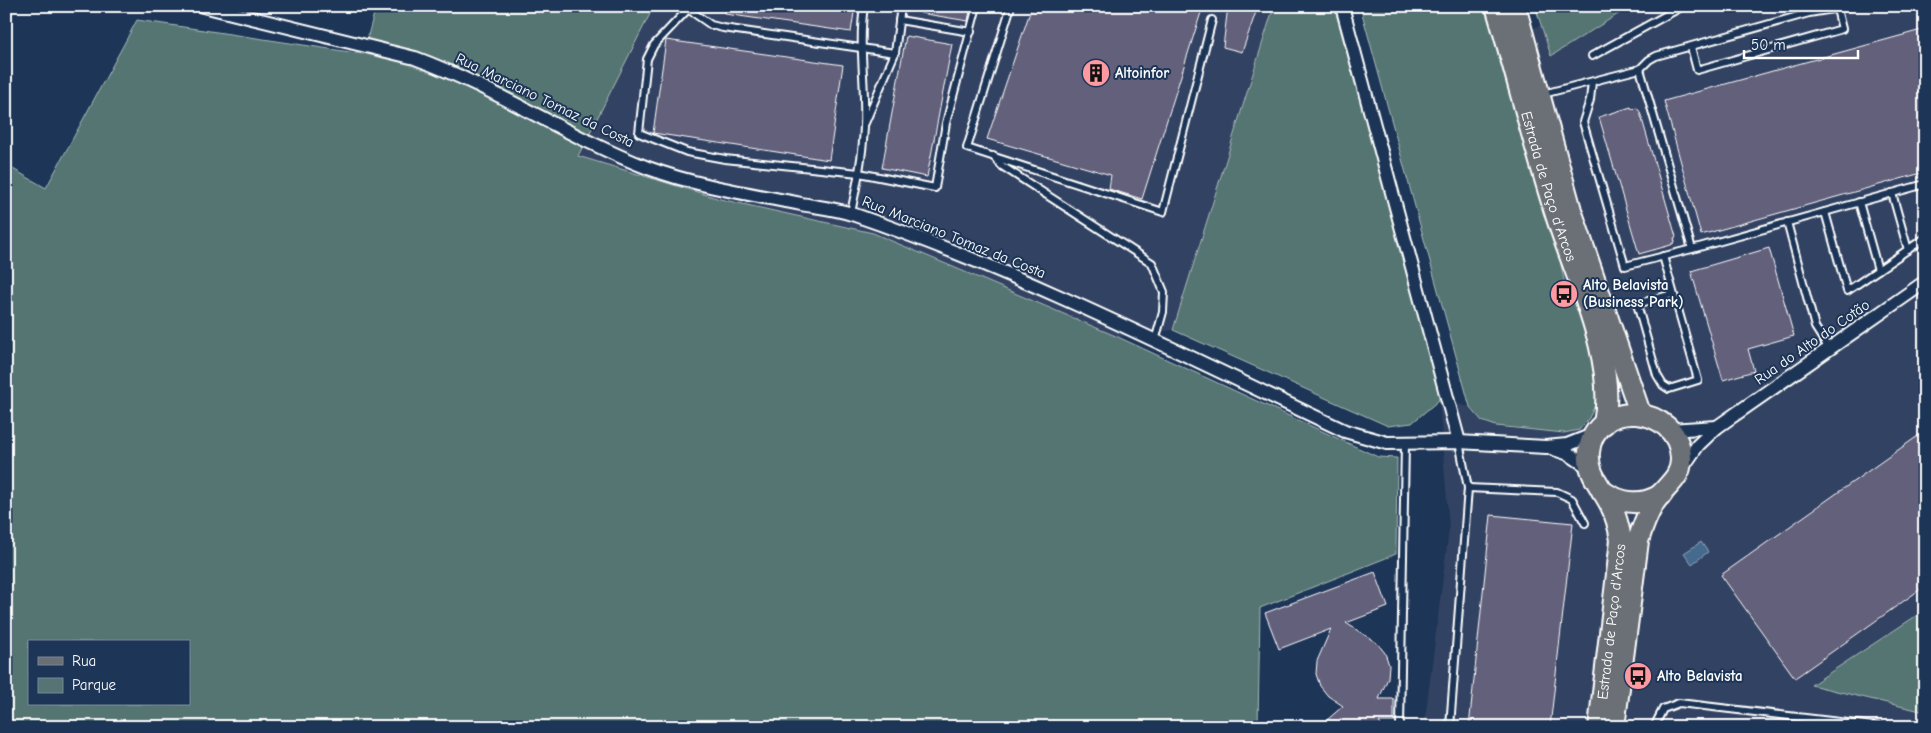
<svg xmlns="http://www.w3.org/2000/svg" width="1931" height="733" viewBox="0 0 1931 733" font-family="'Comic Neue',sans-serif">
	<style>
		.built { fill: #324262 }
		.green { fill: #557473; stroke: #aabab9; fill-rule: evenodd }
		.water { fill: #456b8d; stroke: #8fa6bb }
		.building { fill: #64607c; stroke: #fff }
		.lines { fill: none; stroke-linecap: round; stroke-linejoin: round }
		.service-casing { stroke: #fff; stroke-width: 10 }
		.minor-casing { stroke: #fff; stroke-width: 16 }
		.primary-casing { stroke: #fff; stroke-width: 24 }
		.service { stroke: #1d3557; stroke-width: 6 }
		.minor { stroke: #1d3557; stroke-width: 12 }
		.primary { stroke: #6b6f75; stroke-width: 20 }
		.labels { text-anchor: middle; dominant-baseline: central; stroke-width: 4; stroke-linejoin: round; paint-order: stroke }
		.poi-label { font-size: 15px; font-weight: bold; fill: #fff; stroke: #1d3557; text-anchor: start }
		.street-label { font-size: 15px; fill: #fff; stroke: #1d3557 }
	</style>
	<rect width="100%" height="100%" fill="#1d3557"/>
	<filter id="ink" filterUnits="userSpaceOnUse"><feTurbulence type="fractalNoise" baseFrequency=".02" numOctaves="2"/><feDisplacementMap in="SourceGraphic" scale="10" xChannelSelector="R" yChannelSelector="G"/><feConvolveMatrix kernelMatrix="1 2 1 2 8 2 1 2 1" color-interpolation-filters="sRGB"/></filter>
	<g filter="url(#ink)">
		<g class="built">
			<polygon points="654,6 1274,6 1173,330 1118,337 873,233 720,199 578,156 599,100"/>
			<polygon points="1631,6 1925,6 1925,610 1811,685 1925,712 1925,727 1424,727 1449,529 1439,400 1470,407 1482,421 1579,312 1565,285 1558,250 1499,44 1541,25 1551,55"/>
		</g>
		<g class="green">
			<path d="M376 6H571L573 10 654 6 578 156 720 199 873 233 1118 337 1378 457 1397 458 1396 554 1260 608 1258 727H6V165L46 188 137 20 363 54ZM29 642H189V704H29Z"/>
			<polygon points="1274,6 1334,6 1439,383 1439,400 1412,423 1388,426 1173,330"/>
			<polygon points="1360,6 1488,6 1558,250 1565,285 1579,312 1599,380 1597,401 1589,418 1579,430 1564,433 1496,426 1482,421 1470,407"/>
			<polygon points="1535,6 1631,6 1551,56"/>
			<polygon points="1925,610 1925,712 1811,685"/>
		</g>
		<polygon class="water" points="1701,542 1708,552 1692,564 1684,553"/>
		<g class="building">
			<polygon points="725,6 855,6 851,32 725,14"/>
			<polygon points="920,6 971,6 968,21 920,13"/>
			<polygon points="1032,6 1203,6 1142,199 1109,189 1111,175 987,139"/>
			<polygon points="1228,6 1258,6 1242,52 1223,47"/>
			<polygon points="1925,29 1925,172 1701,235 1664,101"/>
			<polygon points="906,36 952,44 927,177 882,168"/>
			<polygon points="666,40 843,65 829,160 653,133"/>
			<polygon points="1631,107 1632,109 1637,108 1640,112 1676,237 1674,238 1675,242 1671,245 1639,254 1599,117"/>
			<polygon points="1769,248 1794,336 1748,349 1754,371 1723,380 1691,271"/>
			<polygon points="1925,431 1925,586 1795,678 1721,575"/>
			<polygon points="1491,515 1573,523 1550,727 1469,727"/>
			<polygon points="1375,572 1388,607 1346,623 1377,643 1385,653 1389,665 1388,678 1379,699 1394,699 1394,722 1379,722 1382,727 1319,727 1343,706 1328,696 1320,686 1316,674 1317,661 1331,629 1279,649 1265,613"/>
		</g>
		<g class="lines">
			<defs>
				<g id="service">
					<polyline points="691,6 654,45 647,59 639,133 687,152 725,159 859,173 935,188 946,123 977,6"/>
					<polyline points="1011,6 967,148 1163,212 1212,20"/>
					<polyline points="688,9 711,25 723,28 895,53 901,6"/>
					<polyline points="899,20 971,32"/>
					<polyline points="1691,47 1697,70 1842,29 1837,9"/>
					<polyline points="1592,56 1683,6"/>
					<polyline points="1640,69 1692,249 1925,184"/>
					<polyline points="1592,82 1590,100 1583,122 1625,266 1692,249"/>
					<polyline points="1543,94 1640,69 1649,60 1656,56 1809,13 1851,6"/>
					<polyline points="865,123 895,53"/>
					<polyline points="993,156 1002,166 1152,263 1164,292 1163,312 1155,341"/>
					<polyline points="1892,193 1908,250"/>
					<polyline points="1859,202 1878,270"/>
					<polyline points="1825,212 1847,291 1925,238"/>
					<path d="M851 213C857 184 863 155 864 126 866 85 858 47 864 6"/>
					<polyline points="1787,222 1815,327 1829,349"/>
					<polyline points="1663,256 1698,380 1669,389 1663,385 1657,375 1637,304 1673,294"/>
					<polyline points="1468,488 1557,492 1572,499 1585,523"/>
					<polyline points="1400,727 1405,444"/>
					<polyline points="1450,727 1468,488 1459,442"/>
					<polyline points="1654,727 1663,709 1679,703 1882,727"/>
				</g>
				<g id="minor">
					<path d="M203 6 415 58C496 88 568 137 648 168 697 186 750 194 801 204 818 207 838 209 855 215 1024 273 1184 355 1345 431L1387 443 1459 442 1546 447 1567 445 1595 434"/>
					<polyline points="1342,6 1459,442"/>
					<polyline points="1669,430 1717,427"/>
					<polyline points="1551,448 1569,454 1590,468"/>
					<polyline points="1682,468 1698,445 1717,427 1925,282"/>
				</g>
				<g id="primary">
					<path id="s1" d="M1496 6C1517 76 1534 146 1556 215 1575 277 1617 358 1604 424"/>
					<polyline points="1515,6 1571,210 1640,413"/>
					<path d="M1602 491C1622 504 1641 507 1662 494"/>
					<path id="s2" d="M1599 727 1621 540C1619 528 1616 515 1610 504 1601 486 1587 474 1589 452 1594 397 1679 404 1681 458 1682 479 1664 487 1654 503 1647 515 1642 528 1638 541L1614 727"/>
				</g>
			</defs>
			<use href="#service" class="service-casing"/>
			<use href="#minor" class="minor-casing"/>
			<use href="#primary" class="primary-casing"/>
			<use href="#service" class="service"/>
			<use href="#minor" class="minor"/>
			<use href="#primary" class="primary"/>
		</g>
	</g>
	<defs>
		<symbol id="building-disc" viewBox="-11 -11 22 22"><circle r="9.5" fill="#ff9aa2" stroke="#1d3557"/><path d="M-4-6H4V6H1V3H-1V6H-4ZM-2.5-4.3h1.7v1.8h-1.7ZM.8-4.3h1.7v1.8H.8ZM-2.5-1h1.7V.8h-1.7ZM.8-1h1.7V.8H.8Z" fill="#111"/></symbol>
		<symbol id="bus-disc" viewBox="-11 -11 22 22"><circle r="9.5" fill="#ff9aa2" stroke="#1d3557"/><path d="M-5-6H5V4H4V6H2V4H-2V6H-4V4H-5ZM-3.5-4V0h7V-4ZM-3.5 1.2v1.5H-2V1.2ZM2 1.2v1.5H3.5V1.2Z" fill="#111"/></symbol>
	</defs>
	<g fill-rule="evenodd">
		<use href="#building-disc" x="1080" y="57" width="32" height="32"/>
		<use href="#bus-disc" x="1548" y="278" width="32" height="32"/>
		<use href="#bus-disc" x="1622" y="660" width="32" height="32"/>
	</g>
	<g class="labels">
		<g class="poi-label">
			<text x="1115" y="73">Altoinfor</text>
			<text x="1583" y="285">Alto Belavista<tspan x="1583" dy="17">(Business Park)</tspan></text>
			<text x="1657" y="676">Alto Belavista</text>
		</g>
		<g class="street-label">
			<text transform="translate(545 100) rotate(26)">Rua Marciano Tomaz da Costa</text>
			<text stroke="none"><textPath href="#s1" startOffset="188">Estrada de Paço d'Arcos</textPath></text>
			<text transform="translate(954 237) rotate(22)">Rua Marciano Tomaz da Costa</text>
			<text transform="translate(1812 342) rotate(-35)">Rua do Alto do Cotão</text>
			<text stroke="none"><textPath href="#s2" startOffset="106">Estrada de Paço d'Arcos</textPath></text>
		</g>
	</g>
	<rect width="1931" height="733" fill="none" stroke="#1d3557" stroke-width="25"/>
	<rect x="12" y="12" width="1906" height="708" fill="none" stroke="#fff" stroke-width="2" filter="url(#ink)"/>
	<rect x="28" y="640" width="162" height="65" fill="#1d3557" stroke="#77869a"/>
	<rect x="38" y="657" width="25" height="8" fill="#6b6f75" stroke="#77869a"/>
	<text x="72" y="666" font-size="15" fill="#ffffff">Rua</text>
	<rect x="38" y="678" width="25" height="15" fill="#557473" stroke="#77869a"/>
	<text x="72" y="690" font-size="15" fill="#ffffff">Parque</text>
	<path d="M1744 50v8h114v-8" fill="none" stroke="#ffffff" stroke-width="2.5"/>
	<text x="1751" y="50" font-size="15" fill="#ffffff" stroke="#1d3557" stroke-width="4" paint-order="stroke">50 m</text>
</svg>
